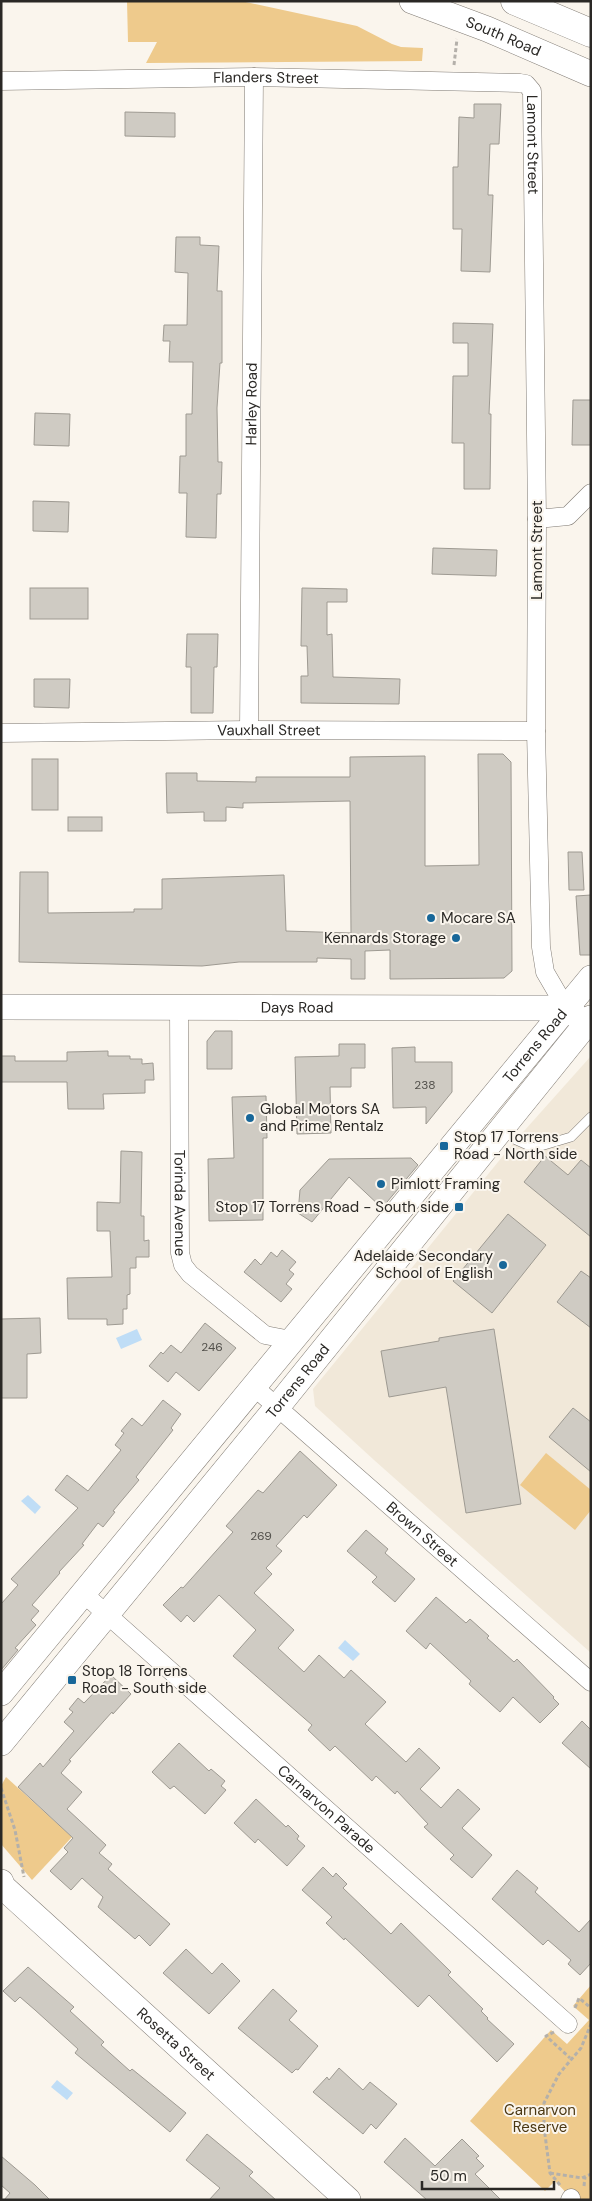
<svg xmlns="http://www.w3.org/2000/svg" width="592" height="2201" viewBox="0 0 592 2201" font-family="'DM Sans',sans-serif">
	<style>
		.built { fill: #f1e8d9 }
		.green { fill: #eeca8c }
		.water { fill: #bfddf6 }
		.building { fill: #cfcbc3; stroke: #9e9a92 }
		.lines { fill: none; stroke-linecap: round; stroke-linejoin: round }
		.lane-casing { stroke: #807b74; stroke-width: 10 }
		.street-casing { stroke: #807b74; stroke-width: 19 }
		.secondary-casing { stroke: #807b74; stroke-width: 26 }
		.highway-casing { stroke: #807b74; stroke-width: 29 }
		.path { stroke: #b4b0aa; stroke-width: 3; stroke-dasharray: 4 2.5; stroke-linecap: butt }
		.lane { stroke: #fff; stroke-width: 9 }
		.street { stroke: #fff; stroke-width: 18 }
		.secondary { stroke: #fff; stroke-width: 25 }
		.highway { stroke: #fff; stroke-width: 28 }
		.poi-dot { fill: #186799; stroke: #faf5ed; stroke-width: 2 }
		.labels { text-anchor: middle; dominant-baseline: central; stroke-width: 4; stroke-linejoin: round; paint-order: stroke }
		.number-label { font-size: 12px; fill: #53514c }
		.street-label { font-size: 15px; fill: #2a2825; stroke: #faf5ed }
		.poi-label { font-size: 15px; fill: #2a2825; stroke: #faf5ed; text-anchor: start }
		.park-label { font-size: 15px; fill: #4b3813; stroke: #faf5ed }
	</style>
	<rect width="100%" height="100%" fill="#faf5ed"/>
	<polygon class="built" points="591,1056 591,1653 374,1460 315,1406 313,1389 516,1140"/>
	<g class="green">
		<polygon points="127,1 241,1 357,26 392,44 401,47 423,48 422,61 146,63 157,42 128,42"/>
		<polygon points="546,1453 591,1490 591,1510 575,1530 520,1485"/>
		<polygon points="6,1777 72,1837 32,1880 1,1844 1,1786"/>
		<polygon points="591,1985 591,2200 573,2200 555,2181 545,2191 470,2121 551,2030 567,2044 589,2020 573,2006"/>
	</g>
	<g class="water">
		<polygon points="137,1329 142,1340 121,1349 116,1338"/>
		<polygon points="28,1495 41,1507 35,1514 21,1501"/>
		<polygon points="345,1640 360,1654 353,1661 338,1648"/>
		<polygon points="57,2080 73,2093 67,2100 51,2087"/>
	</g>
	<g class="building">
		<polygon points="474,104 501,104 499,144 490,144 488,195 493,195 490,272 461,271 462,229 453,229 453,167 458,167 459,117 474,118"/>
		<polygon points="125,112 175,113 175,137 125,136"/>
		<polygon points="176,237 200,237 200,245 219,246 217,291 222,291 222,363 220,363 217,408 218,462 222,462 221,494 217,494 216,538 186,537 187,493 179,493 180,456 186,456 186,414 192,414 193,362 169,362 170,341 163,341 164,325 187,325 188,273 175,272"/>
		<polygon points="453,323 493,324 489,414 491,414 490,489 464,489 464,443 452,443 453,376 468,376 468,343 453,343"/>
		<polygon points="573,400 591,400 591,445 572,445"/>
		<polygon points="35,413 70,414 69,446 34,445"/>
		<polygon points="33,501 69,502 68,532 33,531"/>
		<polygon points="433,548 497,550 496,576 432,574"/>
		<rect x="30" y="588" width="58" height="31"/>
		<polygon points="302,588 347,589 347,602 327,602 327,635 332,634 333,677 400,679 399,704 301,703 301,676 308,676 307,646 301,646"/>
		<polygon points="187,634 218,634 217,667 214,667 213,713 191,713 191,667 186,667"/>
		<polygon points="34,679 70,679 69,708 34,707"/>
		<polygon points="478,754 503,754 511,762 512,971 504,978 390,979 390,950 365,951 365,979 351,979 351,959 317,958 317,962 239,962 202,966 19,962 20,872 48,872 48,913 134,912 134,909 162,909 162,879 284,875 286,931 351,933 350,801 243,803 243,808 226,807 226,821 204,821 204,812 167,813 166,773 197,773 197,781 256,782 256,777 350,777 350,757 425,756 425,866 479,865"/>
		<rect x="32" y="759" width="26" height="51"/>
		<rect x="68" y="817" width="34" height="14"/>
		<polygon points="568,852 582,852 584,890 569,890"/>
		<polygon points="591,895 591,955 580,955 576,896"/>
		<polygon points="215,1031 232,1031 232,1069 207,1069 207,1041"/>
		<polygon points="339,1044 365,1044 365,1068 351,1068 351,1087 330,1087 331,1133 297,1134 295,1057 339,1056"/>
		<polygon points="415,1047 415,1062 452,1062 452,1092 426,1124 426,1107 393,1108 392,1048"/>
		<polygon points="108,1051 108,1056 130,1056 130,1059 142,1059 142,1064 153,1063 154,1080 145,1080 145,1093 103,1094 104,1109 68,1109 67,1082 1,1082 1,1056 15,1056 15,1061 67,1061 67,1052"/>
		<polygon points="266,1096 267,1138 263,1138 263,1220 209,1221 208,1159 234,1158 232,1097"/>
		<polygon points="121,1151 142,1152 141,1216 144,1216 144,1241 149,1240 149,1257 136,1257 136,1268 130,1268 130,1294 127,1295 127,1309 123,1309 123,1324 107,1325 107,1319 68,1319 67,1278 112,1277 110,1231 97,1231 97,1202 120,1203"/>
		<polygon points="545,1156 568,1175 581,1160 591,1168 591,1237 524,1182"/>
		<polygon points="411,1158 418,1165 382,1208 349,1177 312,1222 298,1213 300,1190 329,1159"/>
		<polygon points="508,1214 546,1245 492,1313 453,1281"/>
		<polygon points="282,1250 296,1262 289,1270 294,1274 286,1284 292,1289 281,1302 244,1272 255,1259 261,1265 271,1252 277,1257"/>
		<polygon points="581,1271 591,1278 591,1328 557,1302"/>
		<polygon points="40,1318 41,1353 27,1354 27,1398 1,1398 1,1319"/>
		<polygon points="205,1323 236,1348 199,1391 176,1372 168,1382 149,1366 161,1352 163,1354 171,1345 181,1353"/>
		<polygon points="494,1329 521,1504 466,1513 446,1387 389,1397 381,1351 439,1341 439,1338"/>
		<polygon points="163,1400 181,1414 171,1428 173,1430 136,1477 139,1480 113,1511 115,1512 103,1527 98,1523 82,1544 84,1545 59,1572 60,1573 32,1605 39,1611 31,1620 36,1625 15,1648 18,1650 1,1670 1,1604 18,1585 11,1579 78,1508 55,1490 67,1475 88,1491 121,1450 115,1445 124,1433 121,1431 132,1418 142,1426"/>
		<polygon points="573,1408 591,1422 591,1472 549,1437"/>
		<polygon points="300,1451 337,1485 307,1518 304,1515 276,1546 282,1551 266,1568 272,1574 254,1593 294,1630 278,1648 304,1672 319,1655 344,1678 351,1670 386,1702 365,1724 406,1762 419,1748 440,1768 420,1789 441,1808 458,1789 480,1809 462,1828 492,1855 472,1878 450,1859 454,1855 424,1827 428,1824 397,1791 395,1794 376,1776 372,1781 335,1746 330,1751 308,1730 312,1725 233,1656 256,1630 219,1595 194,1622 187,1615 181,1622 163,1605 181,1587 183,1588 233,1532 226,1526 258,1490 263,1493"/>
		<polygon points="366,1530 388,1549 385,1553 415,1579 395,1602 372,1582 377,1577 347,1551"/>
		<polygon points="436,1597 466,1623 470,1619 489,1636 487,1638 514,1662 517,1659 554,1697 553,1698 559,1704 540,1723 513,1697 500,1712 469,1684 471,1681 430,1643 426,1649 406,1631"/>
		<polygon points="111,1675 131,1694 113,1714 112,1712 69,1760 71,1761 61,1773 82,1792 67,1809 106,1845 99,1853 112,1864 108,1869 170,1924 150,1946 139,1935 135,1939 98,1907 103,1897 82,1878 71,1890 50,1871 68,1852 64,1848 73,1838 18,1787 40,1763 43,1767 74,1731 64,1722 73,1712 69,1709 78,1698 84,1703"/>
		<polygon points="582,1721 591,1730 591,1769 562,1743"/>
		<polygon points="179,1743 209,1771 211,1769 225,1781 221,1786 226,1790 205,1814 174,1786 170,1789 152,1772"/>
		<polygon points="256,1799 286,1827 288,1825 299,1836 297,1839 305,1846 287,1866 258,1839 255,1843 234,1823"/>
		<polygon points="323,1867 333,1877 336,1873 347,1884 343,1888 391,1934 401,1923 451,1972 448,1975 483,2009 481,2011 488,2018 487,2019 514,2044 497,2062 429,1995 418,2007 345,1938 344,1940 326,1923 332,1917 302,1890"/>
		<polygon points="517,1870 538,1888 535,1892 579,1932 591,1919 591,1963 580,1975 568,1964 571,1960 548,1940 543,1945 492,1899"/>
		<polygon points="186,1949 212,1974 222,1963 240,1981 209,2014 163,1973"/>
		<polygon points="28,1967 74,2007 70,2011 104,2042 101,2045 130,2071 132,2069 186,2113 170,2132 75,2053 78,2049 35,2010 20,1997 15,2002 3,1991"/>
		<polygon points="273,1989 297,2011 289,2020 318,2046 298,2070 296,2069 292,2073 238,2028"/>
		<polygon points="339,2068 363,2090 370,2082 397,2104 376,2129 371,2124 363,2134 313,2092 327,2077 329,2080"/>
		<polygon points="207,2134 253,2172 249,2176 276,2200 209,2200 220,2188 186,2160"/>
		<polygon points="405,2138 435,2166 462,2139 479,2156 476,2158 484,2166 475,2174 501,2200 427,2200 384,2162"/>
		<polygon points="1,2156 35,2185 50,2200 4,2200 10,2193 1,2185"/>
	</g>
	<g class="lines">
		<defs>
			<polyline id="lane" points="503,1130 516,1140 534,1148 571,1137 591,1117"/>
			<g id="street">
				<path id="s1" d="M1 81 254 77 520 83 526 84 532 91 537 519 536 731 541 947 545 972 566 1008"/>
				<polyline points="537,519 568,516 591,493"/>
				<path id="s2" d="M249 730 254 77"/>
				<path id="s3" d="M1 733 249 730 536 731"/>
				<path id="s4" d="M179 1007 180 1253 183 1265 190 1274 265 1335 291 1340"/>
				<path id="s5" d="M253 1386 591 1682"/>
				<path id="s6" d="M84 1594 568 2024"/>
				<polyline points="570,2200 571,2198"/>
			</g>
			<g id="secondary">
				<path id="s7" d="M412 1 487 29 591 74"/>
				<path id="s8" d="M1 1007 566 1008 574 1014"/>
				<path id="s9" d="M1 1693 591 978"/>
				<path id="s10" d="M1 1743 278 1406 591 1018"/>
				<path id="s11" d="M1 1882 3 1887 348 2200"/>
			</g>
			<polyline id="highway" points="515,1 591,33"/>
		</defs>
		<use href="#lane" class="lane-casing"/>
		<use href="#street" class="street-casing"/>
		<use href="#secondary" class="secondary-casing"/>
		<use href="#highway" class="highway-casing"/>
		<g class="path">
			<polyline points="454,65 457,39"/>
			<polyline points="1,1788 15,1830 24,1877"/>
			<polyline points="575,2008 579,1998 591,2008"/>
			<polyline points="554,2032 546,2036 570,2058"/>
			<polyline points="550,2173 582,2178 591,2174"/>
			<polyline points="560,2185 550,2173 544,2127 544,2103 559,2074 581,2048 591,2024"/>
			<polyline points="584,2186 585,2177"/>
		</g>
		<use href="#lane" class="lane"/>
		<use href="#street" class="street"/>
		<use href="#secondary" class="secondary"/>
		<use href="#highway" class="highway"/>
	</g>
	<g class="poi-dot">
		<circle cx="431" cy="918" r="5"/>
		<circle cx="456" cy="938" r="5"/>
		<circle cx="250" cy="1118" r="5"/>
		<rect x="439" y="1141" width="10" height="10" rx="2.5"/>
		<circle cx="381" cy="1184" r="5"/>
		<rect x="454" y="1202" width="10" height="10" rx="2.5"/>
		<circle cx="503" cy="1265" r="5"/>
		<rect x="67" y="1675" width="10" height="10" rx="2.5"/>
	</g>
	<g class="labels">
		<g class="number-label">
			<text x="425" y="1085">238</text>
			<text x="212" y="1347">246</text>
			<text x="261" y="1536">269</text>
		</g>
		<g class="street-label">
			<text stroke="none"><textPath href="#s7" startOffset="98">South Road</textPath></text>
			<text stroke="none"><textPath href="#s1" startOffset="265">Flanders Street</textPath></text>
			<text stroke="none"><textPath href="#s1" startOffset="588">Lamont Street</textPath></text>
			<text stroke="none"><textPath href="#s2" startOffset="326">Harley Road</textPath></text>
			<text transform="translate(537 550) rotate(-90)">Lamont Street</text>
			<text stroke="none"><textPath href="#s3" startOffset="268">Vauxhall Street</textPath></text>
			<text stroke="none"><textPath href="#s8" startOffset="296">Days Road</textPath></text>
			<text stroke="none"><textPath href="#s9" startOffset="839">Torrens Road</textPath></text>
			<text stroke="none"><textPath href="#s4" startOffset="196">Torinda Avenue</textPath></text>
			<text stroke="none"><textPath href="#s10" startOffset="468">Torrens Road</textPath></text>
			<text stroke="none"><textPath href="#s5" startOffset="225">Brown Street</textPath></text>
			<text stroke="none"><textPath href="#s6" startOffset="324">Carnarvon Parade</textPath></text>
			<text stroke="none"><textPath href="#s11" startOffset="239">Rosetta Street</textPath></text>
		</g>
		<g class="poi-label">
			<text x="441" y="918">Mocare SA</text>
			<text x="446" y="938" text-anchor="end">Kennards Storage</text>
			<text x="260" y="1109">Global Motors SA<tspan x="260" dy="17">and Prime Rentalz</tspan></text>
			<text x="454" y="1137">Stop 17 Torrens<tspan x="454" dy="17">Road - North side</tspan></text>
			<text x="391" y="1184">Pimlott Framing</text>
			<text x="449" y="1207" text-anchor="end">Stop 17 Torrens Road - South side</text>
			<text x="493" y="1256" text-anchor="end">Adelaide Secondary<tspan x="493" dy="17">School of English</tspan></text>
			<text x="82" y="1671">Stop 18 Torrens<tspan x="82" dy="17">Road - South side</tspan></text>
		</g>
		<g class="park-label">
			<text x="540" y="2110">Carnarvon<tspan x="540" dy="17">Reserve</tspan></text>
		</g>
	</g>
	<rect width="592" height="2201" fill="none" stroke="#2a2825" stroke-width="5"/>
	<path d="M422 2181v8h132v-8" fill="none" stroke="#2a2825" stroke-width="2.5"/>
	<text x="430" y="2181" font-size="15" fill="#2a2825" stroke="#faf5ed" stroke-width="4" paint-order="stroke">50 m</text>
</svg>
